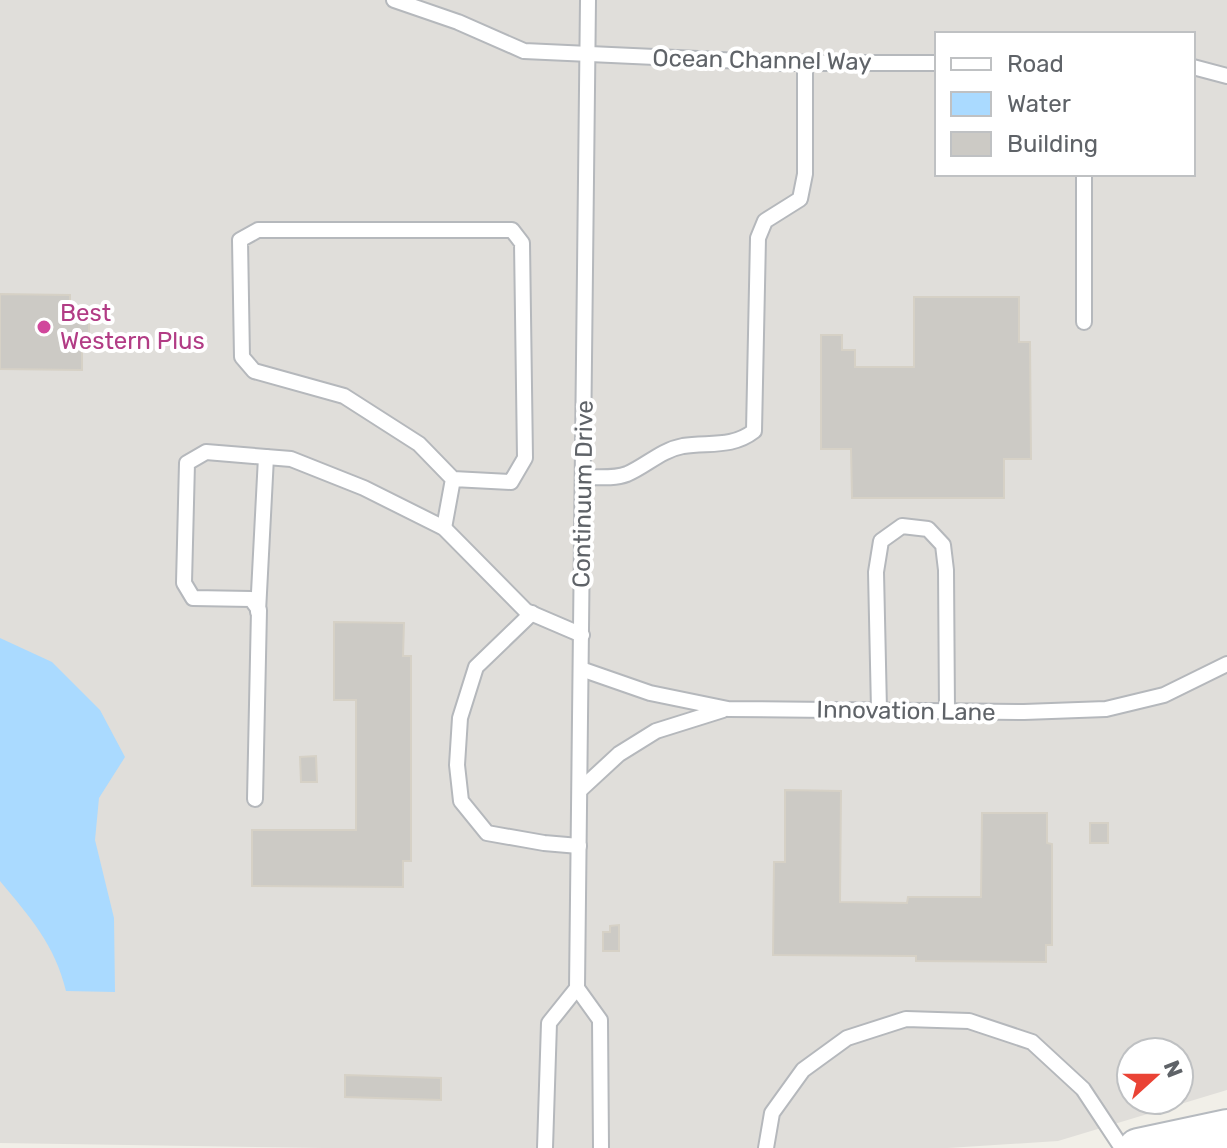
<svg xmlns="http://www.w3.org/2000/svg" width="1227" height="1148" viewBox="0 0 1227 1148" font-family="Rubik,sans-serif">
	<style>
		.industrial { fill: #e0deda; fill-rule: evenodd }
		.water { fill: #aadaff }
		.building { fill: #cccac5; stroke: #d6d1c6; stroke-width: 2 }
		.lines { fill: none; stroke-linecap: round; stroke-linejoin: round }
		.lane-casing { stroke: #b5b8bc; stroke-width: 18 }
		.secondary-casing { stroke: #b6babf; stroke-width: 42 }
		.lane { stroke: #fff; stroke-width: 14 }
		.secondary { stroke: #fff; stroke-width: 38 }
		.hotel-dot { fill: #d1479c; stroke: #fff; stroke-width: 3 }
		.labels { text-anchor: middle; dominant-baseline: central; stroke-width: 8; stroke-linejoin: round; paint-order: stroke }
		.street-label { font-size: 24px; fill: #5f6368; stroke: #fff }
		.hotel-label { font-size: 24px; fill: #b23c85; stroke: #fff; text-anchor: start }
	</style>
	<rect width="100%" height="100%" fill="#f1efe8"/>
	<path class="industrial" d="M0 0H1227V1090L1058 1141 948 1148H323L0 1143ZM937 34H1193V174H937ZM1131 1052H1179V1100H1131Z"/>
	<path class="water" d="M0 638 52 662 100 710 125 757 99 798 95 840 114 918 115 992 66 991C55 945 30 917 0 881Z"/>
	<g class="building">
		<polygon points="0,294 70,295 70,315 89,316 89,338 82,338 82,370 0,369"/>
		<polygon points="914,297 1019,297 1019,342 1030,342 1031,459 1004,459 1004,498 852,498 851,449 821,449 821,335 842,335 842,350 855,350 855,367 914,367"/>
		<polygon points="334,622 404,623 403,656 411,656 411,861 403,861 403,887 252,886 252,830 356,830 356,700 334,700"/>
		<polygon points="316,756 317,782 301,782 300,757"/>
		<polygon points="785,790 841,791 840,902 907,903 908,897 981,897 982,813 1047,813 1047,843 1052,844 1052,945 1046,945 1046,962 916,961 916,956 773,955 774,862 785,862"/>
		<rect x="1090" y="823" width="18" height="20"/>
		<polygon points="619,925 619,951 603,951 603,932 610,932 610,926"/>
		<polygon points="345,1075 441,1078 441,1100 345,1097"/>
	</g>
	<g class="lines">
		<defs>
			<g id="lane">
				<polyline points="394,0 458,22 524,51 786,63 937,63"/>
				<polyline points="588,0 577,988 600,1020 601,1148"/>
				<polyline points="1193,67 1227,76"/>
				<polyline points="1084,322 1084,174"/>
				<path d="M583 477C597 477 614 479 627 474 646 466 661 450 683 446 709 442 732 448 754 431L758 238 765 221 800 199 805 174V62"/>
				<polyline points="444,528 453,479 511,482 525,458 522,243 512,230 258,230 240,240 242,357 254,371 344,396 419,444 453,479"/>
				<polyline points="258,612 266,457"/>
				<polyline points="532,613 476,667 460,718 457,765 461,801 487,833 544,843 579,846"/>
				<polyline points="581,669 650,693 728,709 1024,712 1106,709 1164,695 1227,664"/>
				<polyline points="879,710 876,572 881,541 902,526 928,529 943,545 946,570 947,711"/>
				<polyline points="580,790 619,754 656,731 723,710"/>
				<polyline points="255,799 259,610 251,599 193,598 184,583 187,463 206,452 291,459 364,488 444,528 526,611 582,635"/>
				<polyline points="545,1148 549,1023 577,988"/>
				<polyline points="766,1148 772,1113 803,1070 847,1038 906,1019 969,1021 1032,1042 1083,1089 1122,1148"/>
			</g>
			<polyline id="secondary" points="1138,1148 1227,1129"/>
		</defs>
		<use href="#lane" class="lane-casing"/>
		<use href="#secondary" class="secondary-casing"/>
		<use href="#lane" class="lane"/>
		<use href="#secondary" class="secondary"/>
	</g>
	<circle class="hotel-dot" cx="44" cy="327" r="8"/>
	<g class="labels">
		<g class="street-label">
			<text transform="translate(762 60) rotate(1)">Ocean Channel Way</text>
			<text transform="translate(583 494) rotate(-89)">Continuum Drive</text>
			<text transform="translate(906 711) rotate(1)">Innovation Lane</text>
		</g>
		<g class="hotel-label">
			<text x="60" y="313">Best<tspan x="60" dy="28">Western Plus</tspan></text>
		</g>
	</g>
	<rect x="935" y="32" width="260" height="144" fill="#ffffff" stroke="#bfc1c3" stroke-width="2"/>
	<rect x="951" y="58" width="40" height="12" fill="#ffffff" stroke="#bfc1c3" stroke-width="2"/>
	<text x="1007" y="72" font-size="24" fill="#5f6368">Road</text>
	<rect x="951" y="92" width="40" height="24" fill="#aadaff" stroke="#bfc1c3" stroke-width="2"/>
	<text x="1007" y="112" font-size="24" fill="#5f6368">Water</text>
	<rect x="951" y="132" width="40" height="24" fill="#cccac5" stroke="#bfc1c3" stroke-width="2"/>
	<text x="1007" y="152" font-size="24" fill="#5f6368">Building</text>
	<g transform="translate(1155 1076) rotate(69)"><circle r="38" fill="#ffffff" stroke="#bfc1c3" stroke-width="2"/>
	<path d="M0-6L14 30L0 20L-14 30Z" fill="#ea4335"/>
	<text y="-12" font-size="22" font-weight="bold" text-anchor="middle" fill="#5f6368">N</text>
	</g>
</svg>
